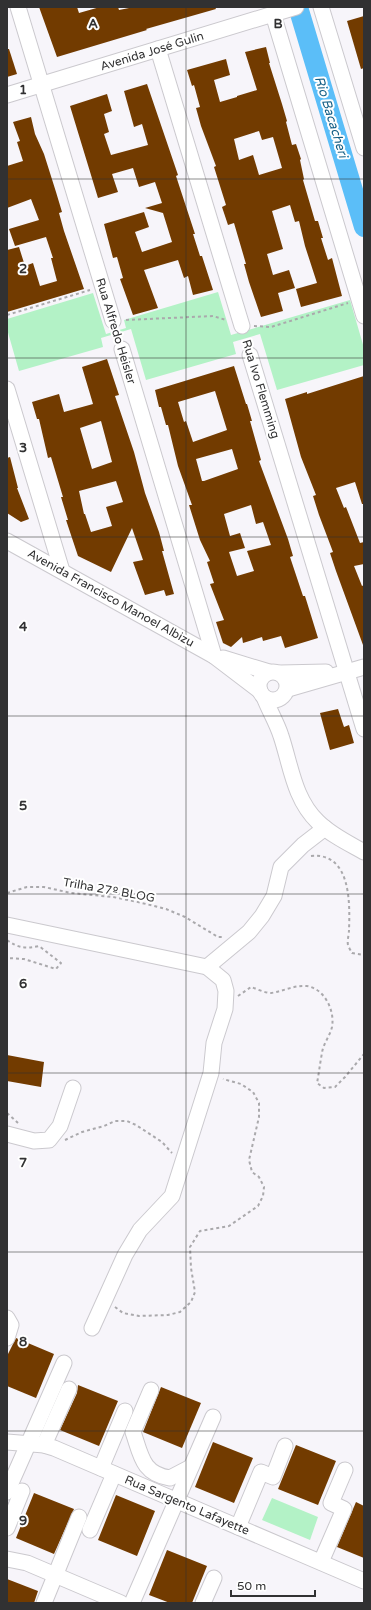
<svg xmlns="http://www.w3.org/2000/svg" width="371" height="1610" viewBox="0 0 371 1610" font-family="'Varela Round',sans-serif">
	<style>
		.green { fill: #b3f2c6 }
		.lines { fill: none; stroke-linecap: round; stroke-linejoin: round }
		.river { stroke: #5bbef8; stroke-width: 20 }
		.building { fill: #723b00; fill-rule: evenodd }
		.minor-casing { stroke: #cbc9ce; stroke-width: 17 }
		.path { stroke: #aaa9ac; stroke-width: 2; stroke-dasharray: 3 3; stroke-linecap: butt }
		.minor { stroke: #fff; stroke-width: 15 }
		.grid { fill: none; stroke: #313132; stroke-width: 1; stroke-opacity: 0.55 }
		.labels { text-anchor: middle; dominant-baseline: central; stroke-width: 4; stroke-linejoin: round; paint-order: stroke }
		.street-label { font-size: 12px; fill: #313132; stroke: #fff }
		.water-label { font-size: 13px; font-style: italic; fill: #135e85; stroke: #fff }
		.grid-label { font-size: 13px; text-anchor: middle; font-weight: bold; fill: #313132; stroke: #fff; stroke-width: 4; stroke-linejoin: round; paint-order: stroke }
	</style>
	<rect width="100%" height="100%" fill="#f7f5fa"/>
	<g class="green">
		<polygon points="218,292 231,335 350,300 364,348 364,365 277,390 260,334 233,342 236,354 146,380 131,329 101,338 103,347 19,371 7,329 7,319 93,293 106,334 126,328 124,320"/>
		<polygon points="272,1498 318,1517 310,1540 262,1520"/>
	</g>
	<g class="lines">
		<polyline class="river" points="298,7 364,227"/>
	</g>
	<g class="building">
		<polygon points="39,7 77,7 79,13 100,7 118,7 119,10 134,7 215,7 216,9 146,29 147,30 57,57"/>
		<polygon points="364,16 364,68 361,69 347,21"/>
		<path d="M266 47 270 63H269L282 104 287 121 286 122 292 145 296 144 301 159 300 160 304 179 303 180 315 221H318L323 238H321L328 260 332 258 342 296 301 307 296 289 317 283 305 246 299 221 295 222 290 205 272 211 283 249 267 254 273 275 289 270 295 288 278 293 283 311 261 317 249 282 244 264H246L234 223 228 225 222 207 226 205 214 167 216 166 201 126 196 108 200 107 194 85 192 86 187 70 226 59 230 75 214 80 220 102 237 97V96L257 90 245 52ZM259 131 262 140 273 137 282 168 259 175 253 155 239 160 234 139Z"/>
		<polygon points="7,49 9,49 17,74 7,77"/>
		<polygon points="147,84 178,175 176,176 195,234 193,234 200,256 202,256 213,290 193,295 188,276 184,278 178,260 144,270 158,308 133,315 120,279 123,278 117,257 113,258 104,224 144,212 149,227 135,232 142,252 172,242 163,213 145,208 162,203 155,182 139,187 133,168 112,174 118,192 98,198 70,106 107,94 112,111 104,114 109,132 104,134 111,155 148,145 142,124 134,127 124,91"/>
		<polygon points="31,117 35,134 44,154 56,192 62,212 59,213 64,231 84,289 7,312 7,250 19,247 25,266 33,263 40,286 57,281 51,258 53,258 46,237 15,246 9,229 39,220 31,199 7,208 7,166 23,161 17,142 20,141 13,122"/>
		<path d="M107 359 119 395 115 396 134 452 145 493 159 532 164 551H162L174 594 166 596 164 590 145 595 133 562 143 560 132 528 111 572 78 556 66 520H68L61 497H63L51 457 48 458 39 419H37L32 402 59 394 64 412 93 404 82 367ZM101 421 112 462 92 469 80 428ZM116 481 123 502 106 507 112 526 91 532 85 514H84L79 491Z"/>
		<path d="M234 366 246 404H247L252 421H250L261 460 259 461 288 539 293 556 290 557 303 596H305L318 638 285 648 281 636 263 641 262 637 243 643 242 637 231 647 223 643 216 622 224 620 210 584 214 583 207 562 210 561 200 540 189 505H192L178 466 168 425H166L161 407H159L155 390ZM215 391 227 430 193 442 186 421 184 422 178 402ZM232 449 238 469 204 481H202L196 459ZM251 505 256 524 263 522 271 545 247 551 254 571 237 576 229 552 245 548 240 533 230 536 224 514Z"/>
		<polygon points="364,376 364,504 362,504 355,482 336,488 344,508 346,507 360,543 364,542 364,564 354,566 362,586 364,585 364,645 363,645 336,571 330,553 333,552 319,515 313,496 316,495 301,457 285,399 307,392 307,394"/>
		<polygon points="10,457 18,488 17,488 29,519 21,522 7,513 7,458"/>
		<polygon points="338,709 344,727 349,725 354,743 330,750 320,713"/>
		<polygon points="7,1055 44,1062 41,1087 7,1081"/>
		<polygon points="16,1338 54,1354 36,1398 7,1386 7,1356"/>
		<polygon points="78,1385 118,1401 99,1446 60,1430 77,1393"/>
		<polygon points="161,1387 201,1403 182,1448 143,1432"/>
		<polygon points="213,1442 253,1458 234,1503 195,1487"/>
		<polygon points="296,1445 336,1461 318,1505 278,1489"/>
		<polygon points="34,1493 74,1509 54,1554 16,1538"/>
		<polygon points="116,1495 155,1511 137,1556 98,1540"/>
		<polygon points="356,1502 364,1506 364,1558 337,1547"/>
		<polygon points="167,1550 207,1566 192,1603 170,1603 149,1595"/>
		<polygon points="7,1579 38,1591 34,1603 7,1603"/>
	</g>
	<g class="lines">
		<defs>
			<g id="minor">
				<polyline points="18,7 113,321"/>
				<polyline points="321,7 364,148"/>
				<polyline points="273,14 364,316"/>
				<polyline points="158,49 242,326"/>
				<polyline points="7,95 296,7"/>
				<polyline points="122,349 214,656"/>
				<polyline points="250,355 364,729"/>
				<polyline points="7,389 62,571"/>
				<polyline points="7,541 214,656 260,691"/>
				<polyline points="223,658 269,672"/>
				<circle cx="273" cy="686" r="14"/>
				<polyline points="280,673 326,672"/>
				<polyline points="288,689 364,667"/>
				<path d="M264 697C269 710 277 723 281 736 291 766 294 799 318 822 331 835 348 843 364 852"/>
				<polyline points="7,925 207,967 223,980 226,991 225,1009 214,1043 211,1073 172,1196 140,1230 125,1255 92,1328"/>
				<polyline points="207,967 249,932 262,916 274,896 281,867 303,845 325,828"/>
				<polyline points="7,1134 34,1141 49,1140 60,1126 73,1088"/>
				<polyline points="7,1318 11,1325 7,1338"/>
				<path d="M151 1390 133 1432C141 1455 142 1474 170 1478L191 1467"/>
				<polyline points="7,1442 44,1445 54,1448 364,1581"/>
				<polyline points="44,1445 69,1389"/>
				<polyline points="101,1468 125,1411"/>
				<polyline points="7,1492 64,1363"/>
				<polyline points="238,1527 261,1472 273,1477 285,1446"/>
				<polyline points="7,1528 22,1491"/>
				<polyline points="90,1530 114,1474"/>
				<polyline points="7,1559 27,1563 121,1603"/>
				<polyline points="321,1562 344,1509 331,1503 345,1470"/>
				<polyline points="44,1603 79,1517"/>
				<polyline points="132,1603 213,1417"/>
				<polyline points="203,1603 214,1578"/>
			</g>
		</defs>
		<use href="#minor" class="minor-casing"/>
		<g class="path">
			<polyline points="7,315 90,290"/>
			<polyline points="126,320 213,316 226,320"/>
			<polyline points="254,326 271,327 348,303"/>
			<path d="M311 856C351 852 350 903 349 930 349 934 347 941 348 945 349 948 351 951 352 953L364 955"/>
			<polyline points="7,893 27,887 44,887 71,893 113,897 138,902 166,909 185,917 218,937 223,937"/>
			<path d="M7 940C18 948 26 949 39 946L61 963 56 969 24 959 7 958"/>
			<path d="M238 996 251 987C257 989 265 993 271 993 284 991 294 985 307 986 325 989 335 1011 332 1027 330 1036 323 1044 322 1053 320 1063 319 1073 317 1083L324 1088 335 1087 345 1077 364 1054"/>
			<polyline points="7,1113 18,1123"/>
			<polyline points="65,1140 82,1132 104,1126 115,1121 127,1121 136,1125 162,1142 172,1153"/>
			<polyline points="115,1307 123,1313 139,1316 168,1315 180,1312 191,1302 195,1292 191,1268 190,1247 200,1231 229,1226 258,1206 263,1196 264,1187 259,1177 252,1172 249,1160 259,1117 259,1103 253,1092 241,1084 223,1079"/>
		</g>
		<use href="#minor" class="minor"/>
	</g>
	<path class="grid" d="M186 7V1603M7 179H364M7 358H364M7 537H364M7 716H364M7 894H364M7 1073H364M7 1252H364M7 1431H364"/>
	<g class="labels">
		<g class="street-label">
			<text transform="translate(152 51) rotate(-17)">Avenida José Gulin</text>
			<text transform="translate(116 331) rotate(73)">Rua Alfredo Heisler</text>
			<text transform="translate(261 389) rotate(73)">Rua Ivo Flemming</text>
			<text transform="translate(111 598) rotate(29)">Avenida Francisco Manoel Albizu</text>
			<text transform="translate(109 890) rotate(10)">Trilha 27º BLOG</text>
			<text transform="translate(187 1505) rotate(23)">Rua Sargento Lafayette</text>
		</g>
		<g class="water-label">
			<text transform="translate(331 117) rotate(73)">Rio Bacacheri</text>
		</g>
	</g>
	<g class="grid-label">
		<text x="93" y="28">A</text>
		<text x="278" y="28">B</text>
		<text x="23" y="94">1</text>
		<text x="23" y="273">2</text>
		<text x="23" y="452">3</text>
		<text x="23" y="631">4</text>
		<text x="23" y="810">5</text>
		<text x="23" y="988">6</text>
		<text x="23" y="1167">7</text>
		<text x="23" y="1346">8</text>
		<text x="23" y="1525">9</text>
	</g>
	<rect width="371" height="1610" fill="none" stroke="#313132" stroke-width="16"/>
	<path d="M231 1590v6h84v-6" fill="none" stroke="#313132" stroke-width="2"/>
	<text x="237" y="1590" font-size="12" fill="#313132" stroke="#ffffff" stroke-width="3" paint-order="stroke">50 m</text>
</svg>
